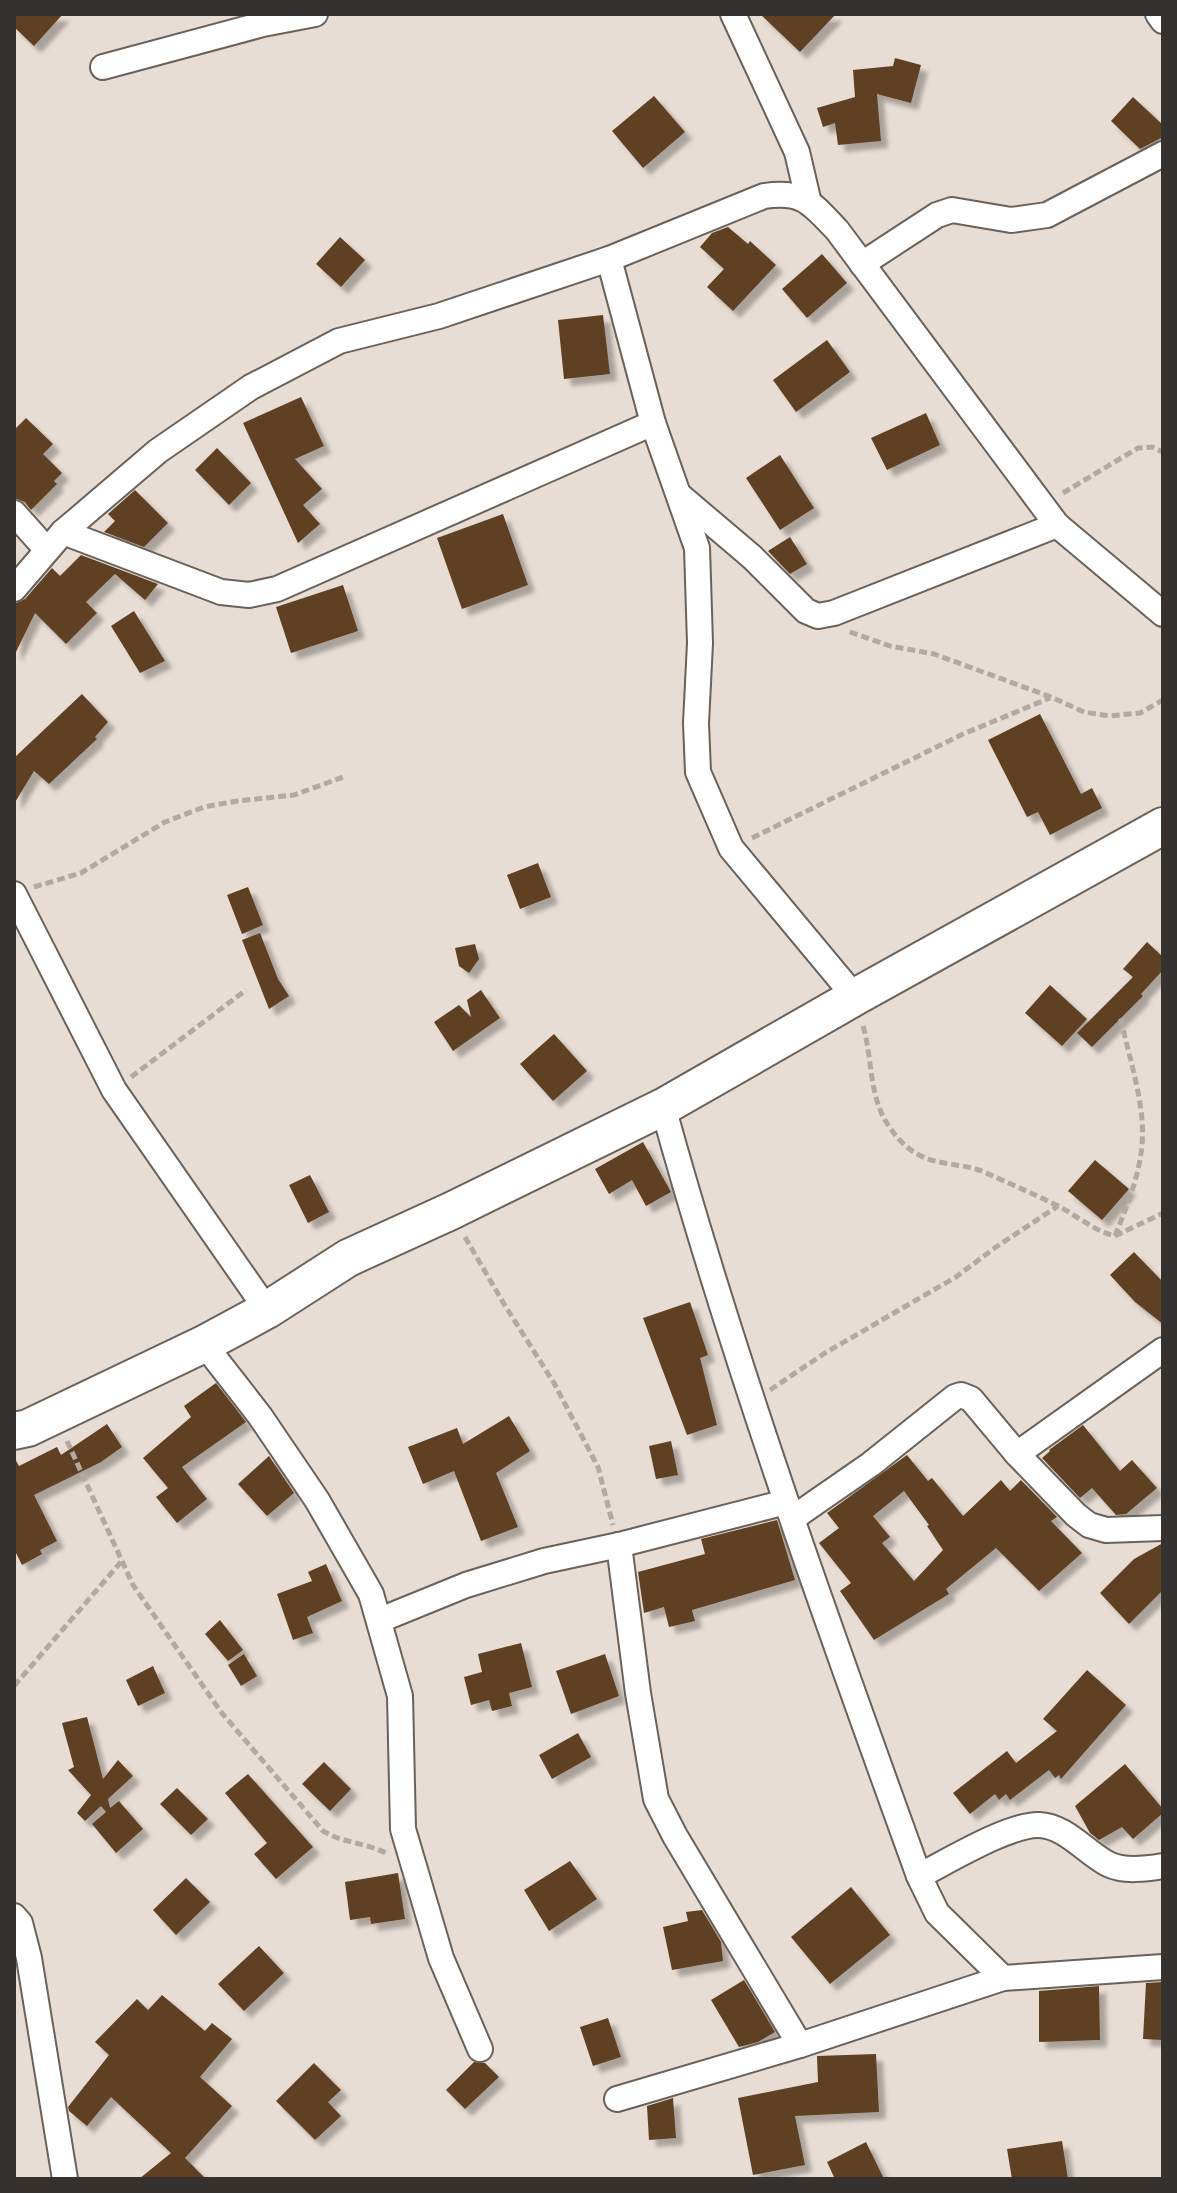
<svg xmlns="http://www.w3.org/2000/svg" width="1177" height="2193" viewBox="0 0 1177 2193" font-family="Lato,sans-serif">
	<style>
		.building { fill: #603f21; fill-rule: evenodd; filter: url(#shadow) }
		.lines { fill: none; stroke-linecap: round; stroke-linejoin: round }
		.street-casing { stroke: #6a6159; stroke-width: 28 }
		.secondary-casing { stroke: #6a6159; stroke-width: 40 }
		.path { stroke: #b1a9a2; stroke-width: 5; stroke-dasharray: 8 4; stroke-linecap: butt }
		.street { stroke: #fff; stroke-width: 24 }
		.secondary { stroke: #fff; stroke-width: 36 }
	</style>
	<defs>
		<filter id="shadow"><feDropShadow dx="7" dy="7" stdDeviation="2" flood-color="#0004"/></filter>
	</defs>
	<rect width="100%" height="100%" fill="#e7ddd4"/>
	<g class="building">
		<polygon points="14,14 63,14 34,46 14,27"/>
		<polygon points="760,14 836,14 800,52"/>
		<polygon points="895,58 921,65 911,103 877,94 881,141 838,145 835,123 823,127 817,108 855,97 853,70 893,66"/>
		<polygon points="654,96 685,132 643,168 612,131"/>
		<polygon points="1133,97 1163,125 1163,137 1140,149 1111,121"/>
		<polygon points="728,227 748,244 750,241 776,265 733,311 707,287 724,269 700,247 712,233"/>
		<polygon points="340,237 365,260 341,287 316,264"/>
		<polygon points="822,254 847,283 807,318 782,289"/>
		<polygon points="603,315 610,374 564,379 558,320"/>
		<polygon points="827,340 850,372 796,412 773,380"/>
		<polygon points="301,397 324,446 295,459 322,489 303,505 320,524 298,543 243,423"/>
		<polygon points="926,413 940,445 887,470 871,438"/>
		<polygon points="26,418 53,444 43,454 62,473 54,481 57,484 31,510 25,502 14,498 14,430"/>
		<polygon points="217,448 251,483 229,505 195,470"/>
		<polygon points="780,455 814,508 780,530 746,478"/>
		<polygon points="135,490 168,523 144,547 104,532 115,521 108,514"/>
		<polygon points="503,514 528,585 462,609 437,538"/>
		<polygon points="790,537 807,564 790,574 768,551"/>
		<polygon points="81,555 158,584 145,600 115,574 86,602 97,613 66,644 35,613 14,656 14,604 25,599 52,568 60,576"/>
		<polygon points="343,585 358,631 291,653 276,607"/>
		<polygon points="134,611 165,661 140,673 111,626"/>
		<polygon points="82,694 108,722 95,737 97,739 49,784 34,771 14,804 14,758"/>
		<polygon points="1040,714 1081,794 1092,788 1102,808 1050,835 1038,812 1027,817 988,740"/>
		<polygon points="538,863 551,897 520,909 507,875"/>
		<polygon points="248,887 263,925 242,934 227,895"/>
		<polygon points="260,933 278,979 289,996 269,1009 242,940"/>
		<polygon points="1147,942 1163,957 1163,970 1141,994 1143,996 1092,1047 1077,1033 1133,977 1123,969"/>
		<polygon points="475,944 479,959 469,973 459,966 455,948"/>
		<polygon points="1050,985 1087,1019 1062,1046 1025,1013"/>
		<polygon points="481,990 500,1018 453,1051 434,1022 459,1005 471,1017 467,1000"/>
		<polygon points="554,1034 587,1071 553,1101 520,1064"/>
		<polygon points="643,1142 671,1192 646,1206 632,1180 609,1194 595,1169"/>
		<polygon points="1095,1160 1129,1189 1102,1220 1068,1191"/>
		<polygon points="310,1175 329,1212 308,1223 289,1185"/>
		<polygon points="1134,1252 1163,1282 1163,1324 1135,1302 1110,1275"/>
		<polygon points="690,1302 708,1355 700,1358 717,1425 687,1435 643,1318"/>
		<polygon points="216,1383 246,1422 182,1467 207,1499 177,1523 156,1497 168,1488 143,1458 191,1417 184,1406"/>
		<polygon points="509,1416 530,1451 496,1473 518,1527 481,1541 454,1471 423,1484 408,1447 457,1428 463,1444"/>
		<polygon points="107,1424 122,1447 101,1462 34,1495 57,1541 40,1550 42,1554 22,1565 14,1549 14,1457 19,1466 57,1447 61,1455"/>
		<polygon points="1083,1425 1120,1471 1132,1460 1157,1488 1126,1514 1116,1515 1092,1488 1080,1498 1042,1458 1050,1451 1049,1450"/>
		<polygon points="671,1441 678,1475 656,1479 649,1446"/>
		<path d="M907 1455 928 1481 932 1478 963 1516 1001 1480 1010 1491 1021 1480 1057 1517 1051 1521 1082 1553 1039 1591 996 1548 946 1589 949 1594 874 1640 840 1591 851 1583 819 1543 839 1528 827 1513ZM904 1491 929 1525 927 1526 943 1550 914 1581 882 1543 890 1537 873 1516Z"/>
		<polygon points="269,1456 294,1493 267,1516 238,1484"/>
		<polygon points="777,1520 795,1580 692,1610 695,1621 669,1627 664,1607 644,1613 638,1572 705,1554 701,1539"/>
		<polygon points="1163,1543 1163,1590 1129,1624 1100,1593 1134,1559"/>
		<polygon points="326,1564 342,1601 307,1617 313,1633 293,1640 277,1594 312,1581 308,1572"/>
		<polygon points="220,1620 243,1650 228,1661 205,1634"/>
		<polygon points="521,1643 532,1687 509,1693 512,1706 492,1711 489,1700 471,1705 464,1677 482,1672 478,1654"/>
		<polygon points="244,1654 257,1676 241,1686 228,1665"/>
		<polygon points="605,1654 619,1696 571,1714 556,1671"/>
		<polygon points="153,1666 165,1693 138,1706 126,1680"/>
		<polygon points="1087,1670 1126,1705 1061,1779 1059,1775 1055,1778 1049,1770 1010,1800 1006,1794 999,1800 995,1794 970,1814 953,1793 1007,1751 1016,1763 1057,1731 1043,1719"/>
		<polygon points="87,1717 103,1779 118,1760 133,1776 108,1799 110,1808 119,1801 143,1829 116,1853 92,1824 106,1812 101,1806 85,1821 77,1813 91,1795 68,1770 74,1767 62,1723"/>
		<polygon points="578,1733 591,1757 552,1779 539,1755"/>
		<polygon points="324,1762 351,1789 330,1811 302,1784"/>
		<polygon points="1125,1764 1163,1809 1163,1813 1133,1839 1122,1827 1099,1840 1090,1833 1075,1806"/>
		<polygon points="248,1774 313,1847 276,1879 254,1854 267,1843 225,1793"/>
		<polygon points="177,1788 208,1819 191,1835 160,1804"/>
		<polygon points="570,1861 597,1899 549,1931 524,1890"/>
		<polygon points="398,1873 405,1919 371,1924 370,1917 350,1920 345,1882"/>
		<polygon points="186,1878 210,1902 176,1935 153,1910"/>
		<polygon points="851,1887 890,1935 830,1984 791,1937"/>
		<polygon points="702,1910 721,1942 723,1961 672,1970 663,1927 688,1921 686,1912"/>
		<polygon points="259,1946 284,1973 244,2011 218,1984"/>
		<polygon points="744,1980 775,2032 758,2042 739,2047 711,2000"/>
		<polygon points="1163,1982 1163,2040 1143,2039 1146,1983"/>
		<polygon points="1099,1986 1100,2040 1039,2042 1039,1991"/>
		<polygon points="162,1995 205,2031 212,2023 232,2039 200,2077 232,2106 185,2158 206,2179 139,2179 171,2153 111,2097 87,2126 69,2111 68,2107 109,2055 95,2042 137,1999 148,2010"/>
		<polygon points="608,2018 621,2057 593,2066 580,2027"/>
		<polygon points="876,2054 879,2112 795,2116 805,2165 753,2175 738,2098 818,2082 817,2056"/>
		<polygon points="474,2062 485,2063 499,2077 465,2109 446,2090"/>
		<polygon points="314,2063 341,2090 328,2102 341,2116 315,2140 276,2101"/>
		<polygon points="673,2098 676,2138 649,2140 647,2106"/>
		<polygon points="1062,2141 1068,2179 1012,2179 1007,2149"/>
		<polygon points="866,2142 884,2179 835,2179 827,2162"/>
	</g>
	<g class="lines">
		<defs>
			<g id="street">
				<polyline points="733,14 797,152 808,199"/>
				<polyline points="1158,14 1163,21"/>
				<polyline points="103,67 263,24 315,14"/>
				<polyline points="609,259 653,423 697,548 700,643 696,723 698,772 731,848 855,997"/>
				<polyline points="862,264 937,215 952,210 1011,220 1047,215 1163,154"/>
				<polyline points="679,495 752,557 806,611 818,616 834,613 1057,525"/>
				<polyline points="14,513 47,550"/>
				<polyline points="63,532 221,592 249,595 277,589 653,423"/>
				<path d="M14 589 63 532 158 451 251 387 339 341 439 316 609 259 764 196C803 190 811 203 837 230L1057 525 1163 614"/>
				<polyline points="14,894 114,1090 267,1310"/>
				<path d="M663 1107C735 1367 827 1622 919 1876L937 1913 1003 1978"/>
				<polyline points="204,1344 260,1416 317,1500 371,1594 400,1696 403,1829 441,1958 480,2049"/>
				<polyline points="1017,1454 1163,1350"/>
				<polyline points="793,1518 871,1464 955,1397 961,1395 971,1399 1017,1454 1076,1515 1089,1525 1106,1530 1163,1528"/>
				<polyline points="619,1545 638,1693 656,1799 675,1836 800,2045"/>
				<polyline points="380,1620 466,1585 544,1561 619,1545 786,1502"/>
				<path d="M919 1876C947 1862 1009 1824 1039 1825 1066 1826 1085 1852 1108 1864 1124 1872 1146 1869 1163 1866"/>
				<polyline points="14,1916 20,1923 29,1958 65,2179"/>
				<polyline points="617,2099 800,2045 1003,1978 1163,1967"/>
			</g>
			<polyline id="secondary" points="14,1431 28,1428 204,1344 267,1310 348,1258 451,1211 663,1107 855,997 1163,826"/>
		</defs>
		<use href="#street" class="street-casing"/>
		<use href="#secondary" class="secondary-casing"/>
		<g class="path">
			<polyline points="1063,493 1138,448 1152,447 1163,452"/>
			<polyline points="850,632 890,646 934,654 1051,697 1084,712 1109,716 1140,713 1163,700"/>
			<polyline points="752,838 963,734 1050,698"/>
			<polyline points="34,887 81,873 165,822 204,807 237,801 294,795 346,776"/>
			<path d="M863 1026C872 1056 869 1092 885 1120 893 1134 905 1148 919 1155 940 1166 963 1163 984 1172 1008 1183 1032 1193 1056 1205 1077 1215 1092 1230 1115 1236L1163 1213"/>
			<polyline points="131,1077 246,990"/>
			<path d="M1115 1236C1127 1206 1139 1177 1142 1145 1146 1105 1128 1055 1120 1015"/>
			<polyline points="465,1237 504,1304 554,1383 598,1467 613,1525"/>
			<polyline points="770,1390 825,1353 956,1277 996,1247 1058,1206"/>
			<path d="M67 1441 133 1585 221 1712 323 1831C343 1843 366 1843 386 1853"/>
			<polyline points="14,1686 121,1562"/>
		</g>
		<use href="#street" class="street"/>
		<use href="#secondary" class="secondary"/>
	</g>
	<rect width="1177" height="2193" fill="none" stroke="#35312e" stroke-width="32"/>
</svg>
